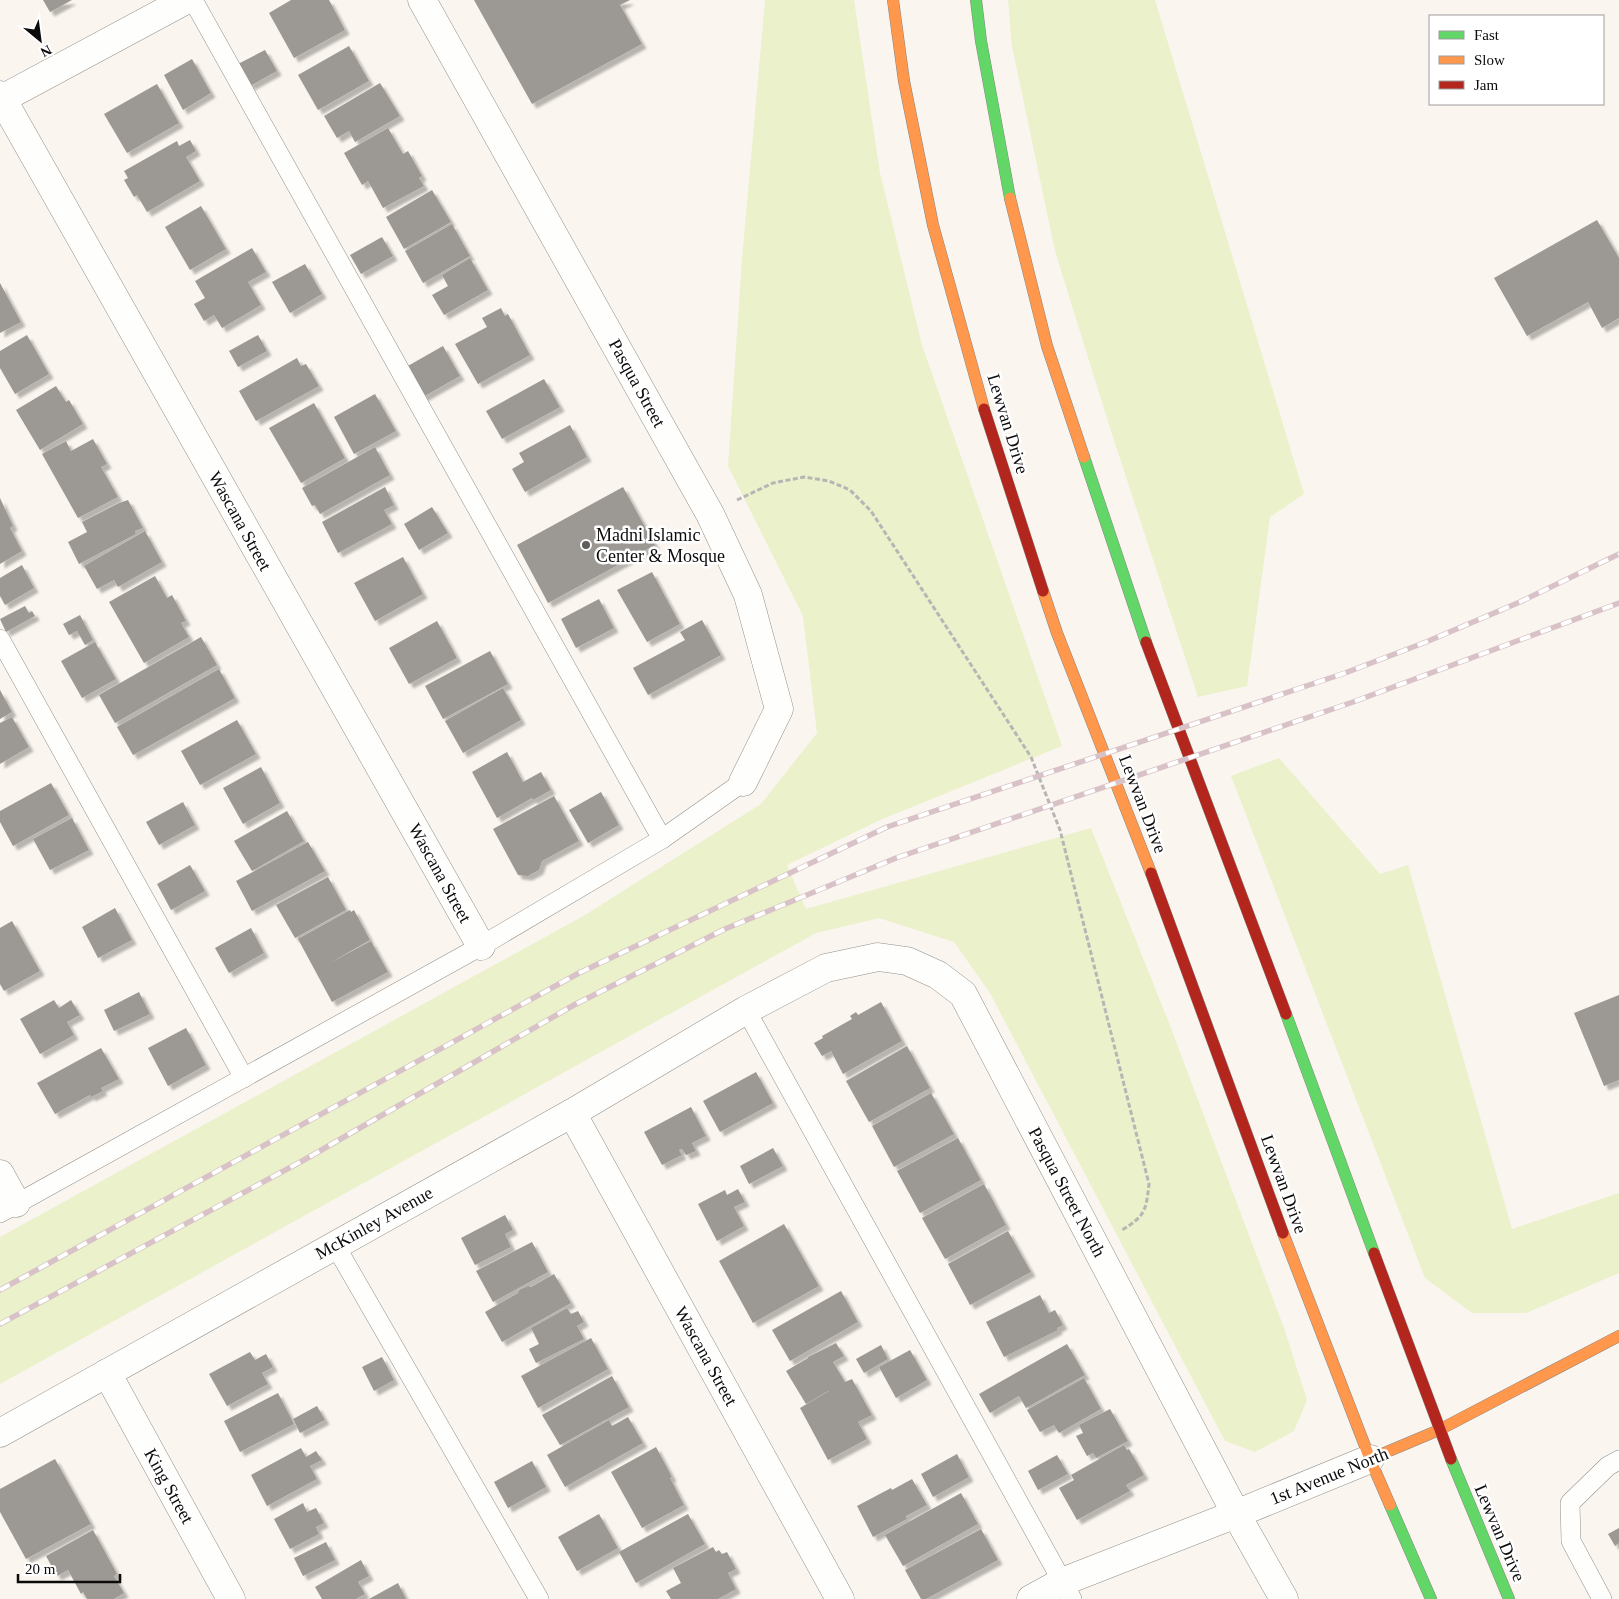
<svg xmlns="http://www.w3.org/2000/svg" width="1619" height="1599" viewBox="0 0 1619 1599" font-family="'Times New Roman',serif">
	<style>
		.green { fill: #eaf1cb }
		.building { fill: #9c9894; filter: url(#shadow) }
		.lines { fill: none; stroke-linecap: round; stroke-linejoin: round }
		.lane-casing { stroke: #93908d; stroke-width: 20 }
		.street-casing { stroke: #93908d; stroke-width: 29 }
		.fast-casing { stroke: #898784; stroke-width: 12 }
		.slow-casing { stroke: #898784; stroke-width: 12 }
		.jam-casing { stroke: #898784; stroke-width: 12 }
		.path { stroke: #b7b6b5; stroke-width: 3; stroke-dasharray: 5 2.5; stroke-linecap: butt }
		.lane { stroke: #fefefc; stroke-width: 19 }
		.street { stroke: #fefefc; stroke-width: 28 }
		.fast { stroke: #63d668; stroke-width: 11 }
		.slow { stroke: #ff974d; stroke-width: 11 }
		.jam { stroke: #b3261e; stroke-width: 11 }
		.rail-casing { stroke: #d8c2c7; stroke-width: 5.5 }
		.rail { stroke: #fff; stroke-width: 4; stroke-dasharray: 11; stroke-linecap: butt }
		.poi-dot { fill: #5f5d5a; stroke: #fff; stroke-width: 2 }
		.labels { text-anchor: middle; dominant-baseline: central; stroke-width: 5; stroke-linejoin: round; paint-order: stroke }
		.street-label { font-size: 18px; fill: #0b0b0b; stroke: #fff }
		.poi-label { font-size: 18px; fill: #0b0b0b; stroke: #fff; text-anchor: start }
	</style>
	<defs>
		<filter id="shadow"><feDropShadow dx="4.5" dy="4.5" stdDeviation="1" flood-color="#0004"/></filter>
	</defs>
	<rect width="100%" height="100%" fill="#faf5ee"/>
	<g class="green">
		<polygon points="765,0 854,0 880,173 922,345 1062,746 880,820 787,865 806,909 1091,828 1169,1023 1284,1328 1307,1400 1294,1431 1255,1452 1225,1441 990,993 954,942 879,918 816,933 0,1384 0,1237 585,915 761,804 817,733 803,616 728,466 742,260"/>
		<polygon points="1008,0 1155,0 1304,494 1270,517 1247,686 1198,697 1110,428 1055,251 1012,46"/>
		<polygon points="1279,758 1380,874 1408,865 1512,1229 1619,1193 1619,1273 1526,1313 1472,1313 1425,1278 1231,776"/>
	</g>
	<g class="building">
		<polygon points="43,0 72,0 50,12"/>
		<polygon points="291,0 329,0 345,30 294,58 269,13"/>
		<polygon points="474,0 630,0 620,5 642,44 532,104"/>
		<polygon points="349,46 369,81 318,110 298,75"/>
		<polygon points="265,50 277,71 250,86 238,64"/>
		<polygon points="192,59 211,93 183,110 164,75"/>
		<polygon points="380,83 400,116 355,142 349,131 337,138 324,116"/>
		<polygon points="157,84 179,123 127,153 104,114"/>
		<polygon points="388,128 403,154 408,151 422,176 419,178 424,186 383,208 368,181 362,185 344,153"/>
		<polygon points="190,140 196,151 186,157 200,181 147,212 137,195 134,197 124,180 128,178 124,171 177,141 179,146"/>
		<polygon points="432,190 451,222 404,249 386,217"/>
		<polygon points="201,206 226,249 190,270 165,227"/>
		<polygon points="1597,220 1619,258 1619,318 1602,328 1588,302 1527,336 1494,278"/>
		<polygon points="452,224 470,256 423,283 405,251"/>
		<polygon points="382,237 393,256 361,274 350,255"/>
		<polygon points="252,248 266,272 248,282 261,305 222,328 214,315 204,321 194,304 205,298 195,281"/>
		<polygon points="470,258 488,290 444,315 432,295 448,286 442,275"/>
		<polygon points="305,264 322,294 290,313 272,282"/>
		<polygon points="0,283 21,322 0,333"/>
		<polygon points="501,308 505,316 508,314 530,355 478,384 455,344 487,327 482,318"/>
		<polygon points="27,335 49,374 15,394 0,368 0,351"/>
		<polygon points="258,335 267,351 238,367 229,351"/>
		<polygon points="443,346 460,376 423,397 406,367"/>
		<polygon points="297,358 301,366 306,364 319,386 256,421 239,391"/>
		<polygon points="544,379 560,407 502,439 486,411"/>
		<polygon points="56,386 66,402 69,400 83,424 40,450 16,410"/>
		<polygon points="375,394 396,431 354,454 334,417"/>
		<polygon points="314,403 345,458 301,483 269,428"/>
		<polygon points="570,425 587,457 525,492 512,469 524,462 519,453"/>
		<polygon points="93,439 107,464 101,467 118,497 78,518 42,454 66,441 71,451"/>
		<polygon points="375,447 390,475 320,514 315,505 312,506 302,488"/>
		<polygon points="385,487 394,505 384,510 392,524 338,553 322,522"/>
		<polygon points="623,487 655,545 548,603 517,545"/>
		<polygon points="0,498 13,526 10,528 22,551 0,564"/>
		<polygon points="128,500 143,528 135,531 136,534 79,564 68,542 87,532 82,522 119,503"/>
		<polygon points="432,507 448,533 419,550 404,524"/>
		<polygon points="145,531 162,562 118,587 114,580 97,589 84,566"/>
		<polygon points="403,557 423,594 375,621 354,583"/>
		<polygon points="22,565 34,588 5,605 0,596 0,578"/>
		<polygon points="652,572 680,624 647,642 617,590"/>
		<polygon points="155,576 167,598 172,595 186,621 181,623 189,637 144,663 109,602"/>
		<polygon points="599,599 614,628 576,648 561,619"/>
		<polygon points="25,606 29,613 32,611 35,616 6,632 0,619"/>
		<polygon points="80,615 93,640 85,645 77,631 69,635 63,624"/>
		<polygon points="702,620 721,655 648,695 633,668 685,640 680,632"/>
		<polygon points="437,621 457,658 409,684 389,648"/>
		<polygon points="201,637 217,665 115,723 99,695"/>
		<polygon points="95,642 116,679 82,698 61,661"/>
		<polygon points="490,651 508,684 443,719 425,686"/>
		<polygon points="219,669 235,698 133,755 117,727"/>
		<polygon points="503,688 521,720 463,753 445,721"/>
		<polygon points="0,690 12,712 0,719"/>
		<polygon points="12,717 29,747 0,764 0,723"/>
		<polygon points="237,720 256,754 200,785 181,751"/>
		<polygon points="507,752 523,782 541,772 551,790 533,800 532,798 497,818 472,772"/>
		<polygon points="261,767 280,803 243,824 223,788"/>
		<polygon points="51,783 69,815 13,846 0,822 0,811"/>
		<polygon points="601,792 619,825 588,843 569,810"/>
		<polygon points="554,796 579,841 542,861 539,870 528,876 518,875 493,829"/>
		<polygon points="183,802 195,825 159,845 146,822"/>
		<polygon points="287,811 304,841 252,871 234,841"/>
		<polygon points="72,818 89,850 50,870 33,839"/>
		<polygon points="308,842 325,871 252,911 236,881"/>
		<polygon points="190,865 205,891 171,910 157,884"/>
		<polygon points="328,877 346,910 295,938 276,905"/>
		<polygon points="115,908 132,940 98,958 82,927"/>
		<polygon points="350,910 351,912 354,910 370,940 328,964 371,941 388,972 332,1002 298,939"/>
		<polygon points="12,921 40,971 4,991 0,984 0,928"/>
		<polygon points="251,928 264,953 229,973 215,948"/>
		<polygon points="139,992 150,1014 114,1031 104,1010"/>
		<polygon points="1619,995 1619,1080 1604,1086 1574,1013"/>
		<polygon points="54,1000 59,1008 71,1000 80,1015 67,1022 74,1035 40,1054 20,1019"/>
		<polygon points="881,1002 902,1041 843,1074 831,1051 822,1056 814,1043 823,1038 822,1036 852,1019 850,1016 856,1012 858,1015"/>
		<polygon points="186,1028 206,1065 168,1086 148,1048"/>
		<polygon points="907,1046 930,1088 869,1122 846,1081"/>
		<polygon points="101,1048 119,1079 101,1088 103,1091 91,1097 90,1095 55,1114 37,1083"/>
		<polygon points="756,1072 773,1103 720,1132 703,1101"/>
		<polygon points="931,1093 954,1134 894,1167 872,1126"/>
		<polygon points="691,1107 706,1136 692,1143 696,1151 686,1155 682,1149 679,1150 682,1155 662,1165 644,1132"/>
		<polygon points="958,1138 981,1180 920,1213 897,1171"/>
		<polygon points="773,1148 783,1166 749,1184 740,1166"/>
		<polygon points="984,1184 1006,1225 945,1259 922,1218"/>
		<polygon points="738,1189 745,1202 734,1207 744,1226 717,1241 698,1204 725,1190 727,1195"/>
		<polygon points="505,1215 513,1230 505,1234 511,1247 475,1265 461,1238"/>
		<polygon points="784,1224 819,1286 753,1323 719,1261"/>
		<polygon points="1008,1231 1031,1272 970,1305 948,1264"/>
		<polygon points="532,1242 548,1272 493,1302 476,1271"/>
		<polygon points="554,1274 571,1303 502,1342 485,1312 518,1293 519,1290 528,1286 531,1287"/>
		<polygon points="841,1291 858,1322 790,1361 772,1330"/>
		<polygon points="1040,1295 1049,1313 1055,1310 1063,1325 1057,1328 1058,1330 1004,1357 986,1322"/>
		<polygon points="567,1308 571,1314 578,1311 584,1322 577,1326 584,1339 536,1363 529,1349 539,1344 531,1328"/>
		<polygon points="591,1338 608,1369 538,1408 521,1376"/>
		<polygon points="836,1343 844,1356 833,1362 845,1382 852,1379 872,1415 858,1422 867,1439 828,1460 800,1408 829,1391 828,1391 806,1404 786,1371 808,1358 808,1357"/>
		<polygon points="1067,1344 1085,1375 1026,1408 1019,1396 990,1413 979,1394"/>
		<polygon points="881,1345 888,1359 864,1373 856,1359"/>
		<polygon points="910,1350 927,1380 896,1398 879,1367"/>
		<polygon points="250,1352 255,1360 266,1354 273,1367 262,1373 268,1384 227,1406 209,1374"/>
		<polygon points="382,1357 394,1380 374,1391 362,1367"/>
		<polygon points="612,1376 629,1407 560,1445 542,1415"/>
		<polygon points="1084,1378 1101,1409 1059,1433 1054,1425 1040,1432 1027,1410"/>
		<polygon points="278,1393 294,1424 240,1452 224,1421"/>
		<polygon points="317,1406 325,1420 300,1433 293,1419"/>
		<polygon points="1110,1409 1128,1441 1096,1458 1093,1453 1087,1456 1076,1436 1083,1433 1079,1425"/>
		<polygon points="628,1417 643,1443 565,1487 547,1455 609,1420 612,1426"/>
		<polygon points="1124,1445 1127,1450 1129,1449 1144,1475 1126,1485 1130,1491 1077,1520 1059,1488 1074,1480 1071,1475"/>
		<polygon points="656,1447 672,1477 670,1478 684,1505 642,1528 611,1472"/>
		<polygon points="301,1448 306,1457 316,1451 322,1460 310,1466 317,1479 267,1506 251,1475"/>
		<polygon points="957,1454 969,1477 933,1497 921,1474"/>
		<polygon points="1057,1455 1068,1474 1038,1490 1028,1471"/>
		<polygon points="55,1459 91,1524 26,1559 0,1512 0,1489"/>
		<polygon points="532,1461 546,1487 508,1508 494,1482"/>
		<polygon points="912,1479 927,1505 906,1516 907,1519 873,1537 857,1506 891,1488 892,1490"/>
		<polygon points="961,1493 978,1524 903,1566 885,1535"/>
		<polygon points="303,1503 307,1512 316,1508 324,1523 316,1527 319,1534 290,1549 274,1519"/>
		<polygon points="599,1514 618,1548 577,1571 558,1537"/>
		<polygon points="688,1514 705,1544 636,1583 619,1552"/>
		<polygon points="1619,1528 1619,1543 1615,1546 1608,1534"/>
		<polygon points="981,1529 998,1560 926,1599 921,1599 905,1570"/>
		<polygon points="93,1530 117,1574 114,1576 124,1593 114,1599 87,1599 83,1592 81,1594 68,1570 57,1576 46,1556"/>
		<polygon points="326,1542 335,1560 303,1576 294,1558"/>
		<polygon points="713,1547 716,1552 719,1550 722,1554 727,1552 736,1569 728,1573 736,1589 718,1599 671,1599 666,1591 681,1583 673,1568"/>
		<polygon points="361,1560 369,1576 358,1582 365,1594 356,1599 322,1599 315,1587"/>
		<polygon points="398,1583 406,1599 369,1599"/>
	</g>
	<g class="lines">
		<defs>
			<g id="lane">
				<polyline points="193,0 662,839"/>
				<polyline points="0,639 244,1078"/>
				<polyline points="746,1010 1072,1599"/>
				<polyline points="0,1213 481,946 662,839 743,782"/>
				<polyline points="335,1245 539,1599"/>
				<polyline points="1602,1599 1571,1541 1570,1503 1608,1466 1619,1460"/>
			</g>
			<g id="street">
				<polyline points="422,0 710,514 748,595 779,709 743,782"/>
				<polyline points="0,95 481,946"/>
				<polyline points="0,100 186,0"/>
				<polyline points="572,1113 840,1599"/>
				<polyline points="0,1174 16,1203"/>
				<polyline points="107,1373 231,1599"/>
				<polyline points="0,1433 572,1113 746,1010 826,968 878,957 907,961 938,975 963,994 1236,1514 1284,1599"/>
				<polyline points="1031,1599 1062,1582 1236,1514 1370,1459"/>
			</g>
			<g id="fast">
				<polyline points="976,0 981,41 1010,198"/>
				<polyline points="1084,457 1146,642"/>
				<polyline points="1286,1014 1374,1253"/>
				<polyline points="1451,1459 1509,1599"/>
				<polyline points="1390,1505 1431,1599"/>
			</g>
			<g id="slow">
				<polyline points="893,0 904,81 933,225 984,409"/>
				<polyline points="1010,198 1047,346 1084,457"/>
				<polyline points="1043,591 1057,633 1151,873"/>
				<polyline points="1283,1233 1370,1459 1390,1505"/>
				<polyline points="1370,1459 1439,1430 1619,1336"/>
			</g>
			<g id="jam">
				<polyline points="984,409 1043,591"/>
				<polyline points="1146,642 1286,1014"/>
				<polyline points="1151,873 1283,1233"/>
				<polyline points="1374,1253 1451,1459"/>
			</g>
		</defs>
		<use href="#lane" class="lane-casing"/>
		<use href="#street" class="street-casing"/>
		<use href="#fast" class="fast-casing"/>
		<use href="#slow" class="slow-casing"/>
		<use href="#jam" class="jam-casing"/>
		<path class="path" d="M737 500 773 483 804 477 829 481 850 490 871 511 1031 757 1060 830 1149 1184C1146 1211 1145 1216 1122 1230"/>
		<use href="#lane" class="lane"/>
		<use href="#street" class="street"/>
		<use href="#fast" class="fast"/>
		<use href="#slow" class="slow"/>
		<use href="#jam" class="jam"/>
		<defs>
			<g id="rail">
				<polyline points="0,1290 579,973 887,827 1345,673 1426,642 1520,602 1619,554"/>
				<polyline points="0,1324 304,1160 574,1005 725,929 896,858 1353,702 1619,603"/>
			</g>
		</defs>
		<use href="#rail" class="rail-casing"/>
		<use href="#rail" class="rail"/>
	</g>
	<circle class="poi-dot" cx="586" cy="545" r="5"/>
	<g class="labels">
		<g class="street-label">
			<text transform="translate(637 383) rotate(61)">Pasqua Street</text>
			<text transform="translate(1008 424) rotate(73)">Lewvan Drive</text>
			<text transform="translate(240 521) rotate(61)">Wascana Street</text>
			<text transform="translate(1143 804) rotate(69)">Lewvan Drive</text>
			<text transform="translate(440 873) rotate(61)">Wascana Street</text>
			<text transform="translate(1284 1184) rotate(70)">Lewvan Drive</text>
			<text transform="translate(1067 1192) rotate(62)">Pasqua Street North</text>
			<text transform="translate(374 1223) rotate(-29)">McKinley Avenue</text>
			<text transform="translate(706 1356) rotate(61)">Wascana Street</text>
			<text transform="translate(1329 1476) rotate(-22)">1st Avenue North</text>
			<text transform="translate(169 1486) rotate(61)">King Street</text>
			<text transform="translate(1500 1533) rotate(67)">Lewvan Drive</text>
		</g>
		<g class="poi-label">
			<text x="596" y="535">Madni Islamic<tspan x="596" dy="21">Center &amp; Mosque</tspan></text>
		</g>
	</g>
	<rect x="1429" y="15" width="175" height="90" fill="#ffffff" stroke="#9d9d9d"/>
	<rect x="1439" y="31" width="25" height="8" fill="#63d668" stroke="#9d9d9d"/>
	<text x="1474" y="40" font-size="15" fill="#0b0b0b">Fast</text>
	<rect x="1439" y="56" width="25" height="8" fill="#ff974d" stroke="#9d9d9d"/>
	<text x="1474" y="65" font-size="15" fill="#0b0b0b">Slow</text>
	<rect x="1439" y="81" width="25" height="8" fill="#b3261e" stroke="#9d9d9d"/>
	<text x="1474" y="90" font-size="15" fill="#0b0b0b">Jam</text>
	<g transform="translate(40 40) rotate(151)" stroke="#ffffff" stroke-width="4" paint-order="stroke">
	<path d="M0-4L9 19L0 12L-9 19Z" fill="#0b0b0b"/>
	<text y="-8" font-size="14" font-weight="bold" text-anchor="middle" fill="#0b0b0b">N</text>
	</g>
	<path d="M18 1574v8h102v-8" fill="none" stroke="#0b0b0b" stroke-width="2.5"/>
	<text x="25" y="1574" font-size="15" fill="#0b0b0b" stroke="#ffffff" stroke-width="4" paint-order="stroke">20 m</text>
</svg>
